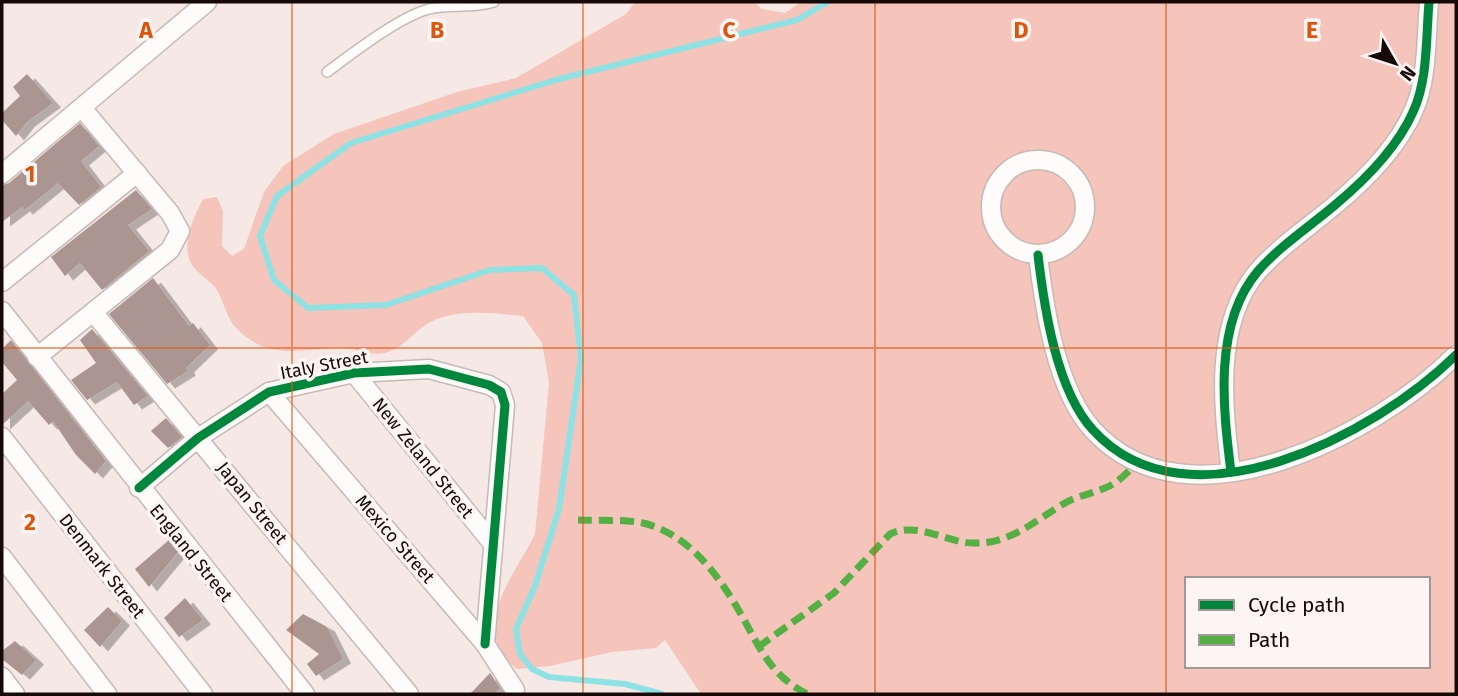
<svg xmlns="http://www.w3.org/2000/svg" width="1458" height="696" viewBox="0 0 1458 696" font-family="'Fira Sans',sans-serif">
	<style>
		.green { fill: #f5c4bb; fill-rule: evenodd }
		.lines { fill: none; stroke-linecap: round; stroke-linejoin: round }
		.stream { stroke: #8ee2e4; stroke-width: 6 }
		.building { fill: #aa9591; filter: url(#shadow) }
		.service-casing { stroke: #c6b9b6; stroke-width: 12 }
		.minor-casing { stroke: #c6b9b6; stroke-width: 21 }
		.service { stroke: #fefcfb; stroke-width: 9 }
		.minor { stroke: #fefcfb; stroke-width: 18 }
		.quiet { stroke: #55b044; stroke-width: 7; stroke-dasharray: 14 7; stroke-linecap: butt }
		.cycleway-casing { stroke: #fdf5f4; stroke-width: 13 }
		.cycleway { stroke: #00873e; stroke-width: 9 }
		.grid { fill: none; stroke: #de550c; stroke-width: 2; stroke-opacity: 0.55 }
		.labels { text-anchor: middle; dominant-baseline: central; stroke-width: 7; stroke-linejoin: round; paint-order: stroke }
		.street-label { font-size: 18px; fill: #160907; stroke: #fdf5f4 }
		.grid-label { font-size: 23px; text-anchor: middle; font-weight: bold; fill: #de550c; stroke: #fdf5f4; stroke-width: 7; stroke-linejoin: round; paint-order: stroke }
	</style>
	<defs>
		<filter id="shadow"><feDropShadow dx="8" dy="4.5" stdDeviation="0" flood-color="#0004"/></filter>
	</defs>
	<rect width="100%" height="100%" fill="#f6e8e5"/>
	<path class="green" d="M635 2H754L762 9 785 13 801 2H1456V694H701L665 640 656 648 612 652 550 666 517 669C466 630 515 575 535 534L549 383 542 343 523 316C493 313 450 307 424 326 410 336 402 349 384 353 372 356 355 348 342 348 301 348 270 362 237 329 225 317 224 299 215 287 208 279 198 274 192 265 180 245 194 216 203 199L217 197 223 211 222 246 232 256 244 249 264 192 283 166 334 134 457 92 516 78 626 14ZM1187 579H1428V666H1187Z"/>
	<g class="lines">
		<polyline class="stream" points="662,694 625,684 549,677 532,669 520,654 516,629 535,586 559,509 581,359 574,295 542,268 490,270 386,305 308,308 274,280 260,236 277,196 351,143 559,79 797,20 828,2"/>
	</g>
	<g class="building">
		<polygon points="27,74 53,103 27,122 16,136 2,120 2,113 20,96 13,87"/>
		<polygon points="80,123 99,146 81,161 101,187 79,205 58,183 25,210 22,207 2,222 2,185 9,183"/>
		<polygon points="136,190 152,209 128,225 149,251 102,290 80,263 65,276 51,257"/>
		<polygon points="153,278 189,326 193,323 210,345 186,368 188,371 167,384 109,314"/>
		<polygon points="92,329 148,396 134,405 117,382 87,400 71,380 96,363 80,340"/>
		<polygon points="11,340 106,461 95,474 76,455 53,421 49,425 28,401 2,425 2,394 17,380 2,362 2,349"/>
		<polygon points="166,418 182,437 168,448 151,431"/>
		<polygon points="169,540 178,552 149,587 135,569"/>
		<polygon points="185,598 203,620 179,637 164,618"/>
		<polygon points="108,607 122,621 100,647 84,630"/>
		<polygon points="303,614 327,627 343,659 316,676 307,664 319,654 286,630"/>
		<polygon points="15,641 36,660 22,675 2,659 2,651"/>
		<polygon points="490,673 500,688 494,694 470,694"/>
	</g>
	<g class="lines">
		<defs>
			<path id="service" d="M327 72C353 53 399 17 429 9 451 4 472 9 494 2"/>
			<g id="minor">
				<circle cx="1038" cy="207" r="47"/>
				<polyline points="2,174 207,2"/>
				<path d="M1038 255C1044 306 1056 390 1093 430 1188 534 1376 434 1456 355"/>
				<polyline points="2,282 137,173"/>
				<polyline points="2,311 305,694"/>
				<polyline points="93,312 409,694"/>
				<polyline points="37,357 170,250 180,231 170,213 82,108"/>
				<polyline points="354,373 493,544"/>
				<polyline points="269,392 485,644 515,690"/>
				<polyline points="2,437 203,694"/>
				<path d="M1231 472C1223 408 1213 324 1258 271 1280 246 1309 227 1335 205 1365 180 1397 148 1413 112 1428 80 1426 37 1429 2"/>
				<polyline points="139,488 198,438 269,392 354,373 429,369 489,385 501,392 505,405 485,644"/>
				<polyline points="2,557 107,694"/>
				<polyline points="2,677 15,694"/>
			</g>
		</defs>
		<use href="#service" class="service-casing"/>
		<use href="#minor" class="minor-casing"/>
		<use href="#service" class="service"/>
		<use href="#minor" class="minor"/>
		<g class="quiet">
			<path d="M578 520C599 521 623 519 643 523 693 535 725 584 748 627 764 657 776 678 807 694"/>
			<path d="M758 647 834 593 890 534C918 521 946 543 974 543 1011 544 1034 521 1065 503 1077 496 1091 494 1105 488 1118 483 1128 472 1138 462"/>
		</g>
		<defs>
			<g id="cycleway">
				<path d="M1038 255C1044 306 1056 390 1093 430 1188 534 1376 434 1456 355"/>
				<path d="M1231 472C1223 408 1213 324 1258 271 1280 246 1309 227 1335 205 1365 180 1397 148 1413 112 1428 80 1426 37 1429 2"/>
				<polyline points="139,488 198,438 269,392 354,373 429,369 489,385 501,392 505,405 485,644"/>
			</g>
		</defs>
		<use href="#cycleway" class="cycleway-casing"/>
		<use href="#cycleway" class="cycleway"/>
	</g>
	<path class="grid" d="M292 2V694M583 2V694M875 2V694M1166 2V694M2 348H1456"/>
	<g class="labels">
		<g class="street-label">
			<text transform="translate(324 365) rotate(-11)">Italy Street</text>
			<text transform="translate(423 458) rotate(51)">New Zeland Street</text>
			<text transform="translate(252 503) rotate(51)">Japan Street</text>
			<text transform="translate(395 539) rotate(49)">Mexico Street</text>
			<text transform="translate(191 553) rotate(51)">England Street</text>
			<text transform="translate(102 566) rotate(52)">Denmark Street</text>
		</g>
	</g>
	<g class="grid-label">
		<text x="146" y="38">A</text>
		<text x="437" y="38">B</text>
		<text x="729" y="38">C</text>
		<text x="1021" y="38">D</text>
		<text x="1312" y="38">E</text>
		<text x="30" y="182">1</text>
		<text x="30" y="530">2</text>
	</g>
	<rect width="1458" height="696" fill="none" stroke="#160907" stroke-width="7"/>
	<rect x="1185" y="577" width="245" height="91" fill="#fdf5f4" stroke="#a19795" stroke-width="2"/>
	<rect x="1199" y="600" width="35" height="10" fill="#00873e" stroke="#a19795" stroke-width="2"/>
	<text x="1248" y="612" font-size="21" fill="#160907">Cycle path</text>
	<rect x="1199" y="635" width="35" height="10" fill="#55b044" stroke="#a19795" stroke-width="2"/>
	<text x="1248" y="647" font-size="21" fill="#160907">Path</text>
	<g transform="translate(1395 63) rotate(129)" stroke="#fdf5f4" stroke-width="5" paint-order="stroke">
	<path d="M0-5L12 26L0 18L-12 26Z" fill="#160907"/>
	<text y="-10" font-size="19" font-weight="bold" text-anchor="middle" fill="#160907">N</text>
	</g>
</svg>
